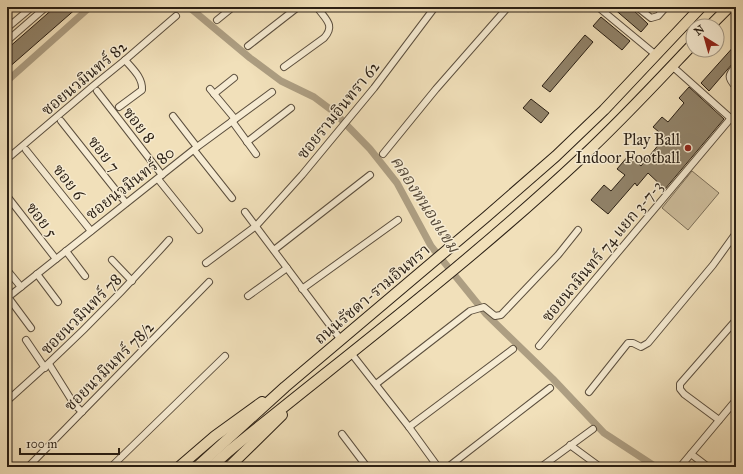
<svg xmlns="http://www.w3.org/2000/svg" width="743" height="474" viewBox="0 0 743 474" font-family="'IM FELL Great Primer','Noto Serif Thai',serif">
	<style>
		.grass { fill: #cfbf9e; stroke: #7c6f59 }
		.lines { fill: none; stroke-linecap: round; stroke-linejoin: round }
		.canal { stroke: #ad9e82; stroke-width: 7 }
		.building { fill: #91836a; stroke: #2a1f14 }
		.minor-casing { stroke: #5c4f3e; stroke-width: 8 }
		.primary-casing { stroke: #2a1f14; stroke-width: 12 }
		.minor { stroke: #f6ebd2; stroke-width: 6 }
		.primary { stroke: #f1e0ba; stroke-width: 10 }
		.poi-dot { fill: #8f2418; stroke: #f6ebd2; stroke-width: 1.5 }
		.labels { text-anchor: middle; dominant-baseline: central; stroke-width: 3; stroke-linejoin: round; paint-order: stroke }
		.street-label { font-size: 16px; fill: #2a1f14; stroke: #f6ebd2 }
		.poi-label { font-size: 16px; fill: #2a1f14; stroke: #f6ebd2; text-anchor: end }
		.water-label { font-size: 17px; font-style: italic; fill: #584b3a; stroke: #f6ebd2 }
	</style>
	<rect width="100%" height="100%" fill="#f1e0ba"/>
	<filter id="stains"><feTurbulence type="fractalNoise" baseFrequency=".005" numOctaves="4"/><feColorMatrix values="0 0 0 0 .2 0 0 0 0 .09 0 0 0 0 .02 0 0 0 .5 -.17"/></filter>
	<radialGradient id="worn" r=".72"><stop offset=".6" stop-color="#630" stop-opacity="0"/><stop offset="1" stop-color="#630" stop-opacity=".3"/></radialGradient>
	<polygon class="grass" points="692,171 719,193 688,230 662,208"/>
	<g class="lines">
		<g class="canal">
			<polyline points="189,7 250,58 281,81 314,97 334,112 370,149 397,183 431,246 486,314 553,379 604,433 656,467"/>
			<polyline points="7,81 90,7"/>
		</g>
	</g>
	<g class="building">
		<polygon points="55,7 78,7 7,69 7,49"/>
		<polygon points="612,7 630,7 648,24 641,32"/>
		<polygon points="601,17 630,41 622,50 593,26"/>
		<polygon points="585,35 593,42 550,92 542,86"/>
		<polygon points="736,44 736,61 733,63 709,91 701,83"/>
		<polygon points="689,87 724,119 665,189 648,173 637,186 635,183 608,214 591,200 604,185 611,191 625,175 617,169 629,155 641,166 665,137 653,127 662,117 668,122 684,103 679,98"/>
		<polygon points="531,99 549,113 541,123 523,108"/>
	</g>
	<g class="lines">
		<defs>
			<g id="minor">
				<polyline points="598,7 656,55"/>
				<polyline points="637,7 651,18 658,16 666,7"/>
				<polyline points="528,8 529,7"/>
				<polyline points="217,20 233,7"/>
				<polyline points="7,28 32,7"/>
				<polyline points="7,41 46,7"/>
				<polyline points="248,46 298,7"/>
				<polyline points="672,66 736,123"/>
				<path d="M736 66C728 75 727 78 736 87"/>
				<path d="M284 67 324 38C336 25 325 19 317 7"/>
				<polyline points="210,89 235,119"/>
				<polyline points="97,91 162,175"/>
				<polyline points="214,94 234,78"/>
				<path d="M119 107 142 90C143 78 133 69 125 60"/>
				<polyline points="173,116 197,147"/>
				<polyline points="61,121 126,203"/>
				<polyline points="232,121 256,154"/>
				<polyline points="247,142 291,108"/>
				<polyline points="26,150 91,231"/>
				<polyline points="194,150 232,198"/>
				<polyline points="383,154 436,89 508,7"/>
				<polyline points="7,159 93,86 125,60 176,16"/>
				<polyline points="158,179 199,230"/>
				<polyline points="7,196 56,259"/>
				<polyline points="245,212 341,340"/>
				<polyline points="274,250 370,175"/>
				<polyline points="66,251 85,276"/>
				<polyline points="112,260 132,281"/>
				<polyline points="206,263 256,226 302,175 374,88 435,7"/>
				<polyline points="7,270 21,287"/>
				<polyline points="37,274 58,302"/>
				<polyline points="302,289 398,220"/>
				<polyline points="248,296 287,268"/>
				<polyline points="8,297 31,328"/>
				<polyline points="7,298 197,147 272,92"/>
				<polyline points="26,340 45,368"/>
				<polyline points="539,346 731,118"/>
				<polyline points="351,353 409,427 438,467"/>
				<polyline points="49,364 74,404 82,412"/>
				<polyline points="376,384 470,311 484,307 495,316 501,315 558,255 578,230"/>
				<polyline points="589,392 628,343 633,343 641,347 648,343 713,265 736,233"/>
				<path d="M7 401C64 351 118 297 169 240"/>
				<polyline points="719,420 684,394 680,389 680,384 736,320"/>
				<polyline points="409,427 513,349"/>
				<polyline points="342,434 367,467"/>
				<polyline points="570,445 600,467"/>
				<polyline points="691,454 708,467"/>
				<polyline points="28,467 209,282"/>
				<polyline points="111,467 225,356"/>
				<polyline points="448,467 550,388"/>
				<polyline points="541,467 593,429"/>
				<polyline points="680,467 736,400"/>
			</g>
			<g id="primary">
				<polyline points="710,26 729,7"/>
				<polyline points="179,467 215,436 262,402"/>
				<polyline points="197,467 285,387 486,217 556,156 604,110 701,7"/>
				<path d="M211 467 229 451C347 355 469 263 580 159 620 122 656 83 693 44"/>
				<polyline points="229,467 282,415"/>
			</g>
		</defs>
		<use href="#minor" class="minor-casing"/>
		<use href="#primary" class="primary-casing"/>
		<use href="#minor" class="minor"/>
		<use href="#primary" class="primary"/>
	</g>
	<circle class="poi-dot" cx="688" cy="148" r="4"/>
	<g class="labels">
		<g class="street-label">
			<text transform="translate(84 78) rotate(-40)">ซอยนวมินทร์ 82</text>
			<text transform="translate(338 110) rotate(-51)">ซอยรามอินทรา 62</text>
			<text transform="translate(139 125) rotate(52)">ซอย 8</text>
			<text transform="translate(104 154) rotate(52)">ซอย 7</text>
			<text transform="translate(69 182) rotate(52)">ซอย 6</text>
			<text transform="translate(130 183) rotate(-38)">ซอยนวมินทร์ 80</text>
			<text transform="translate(42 220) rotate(52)">ซอย 5</text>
			<text transform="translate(602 251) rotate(-50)">ซอยนวมินทร์ 74 แยก 3-7-3</text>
			<text transform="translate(372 294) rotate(-40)">ถนนรัชดา-รามอินทรา</text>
			<text transform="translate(81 314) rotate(-45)">ซอยนวมินทร์ 78</text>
			<text transform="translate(109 366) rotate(-45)">ซอยนวมินทร์ 78/2</text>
		</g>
		<g class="poi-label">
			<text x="680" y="139">Play Ball<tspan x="680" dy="18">Indoor Football</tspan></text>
		</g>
		<g class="water-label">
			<text transform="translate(425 204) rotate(57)">คลองหนองแขม</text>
		</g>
	</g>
	<rect width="743" height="474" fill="none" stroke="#f1e0ba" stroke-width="24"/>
	<rect x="8" y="8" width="727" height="458" fill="none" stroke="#2a1f14" stroke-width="2"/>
	<rect x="12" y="12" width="719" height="450" fill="none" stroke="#2a1f14"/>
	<g transform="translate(705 38) rotate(323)"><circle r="19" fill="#f6ebd2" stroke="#a49986"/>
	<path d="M0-3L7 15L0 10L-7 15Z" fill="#8f2418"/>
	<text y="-6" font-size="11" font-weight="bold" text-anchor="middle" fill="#2a1f14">N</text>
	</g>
	<path d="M20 448v6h99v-6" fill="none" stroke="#2a1f14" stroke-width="2"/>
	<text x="26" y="448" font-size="12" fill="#2a1f14" stroke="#f6ebd2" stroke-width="3" paint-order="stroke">100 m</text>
	<rect width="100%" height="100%" filter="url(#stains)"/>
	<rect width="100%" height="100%" fill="url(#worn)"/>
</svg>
